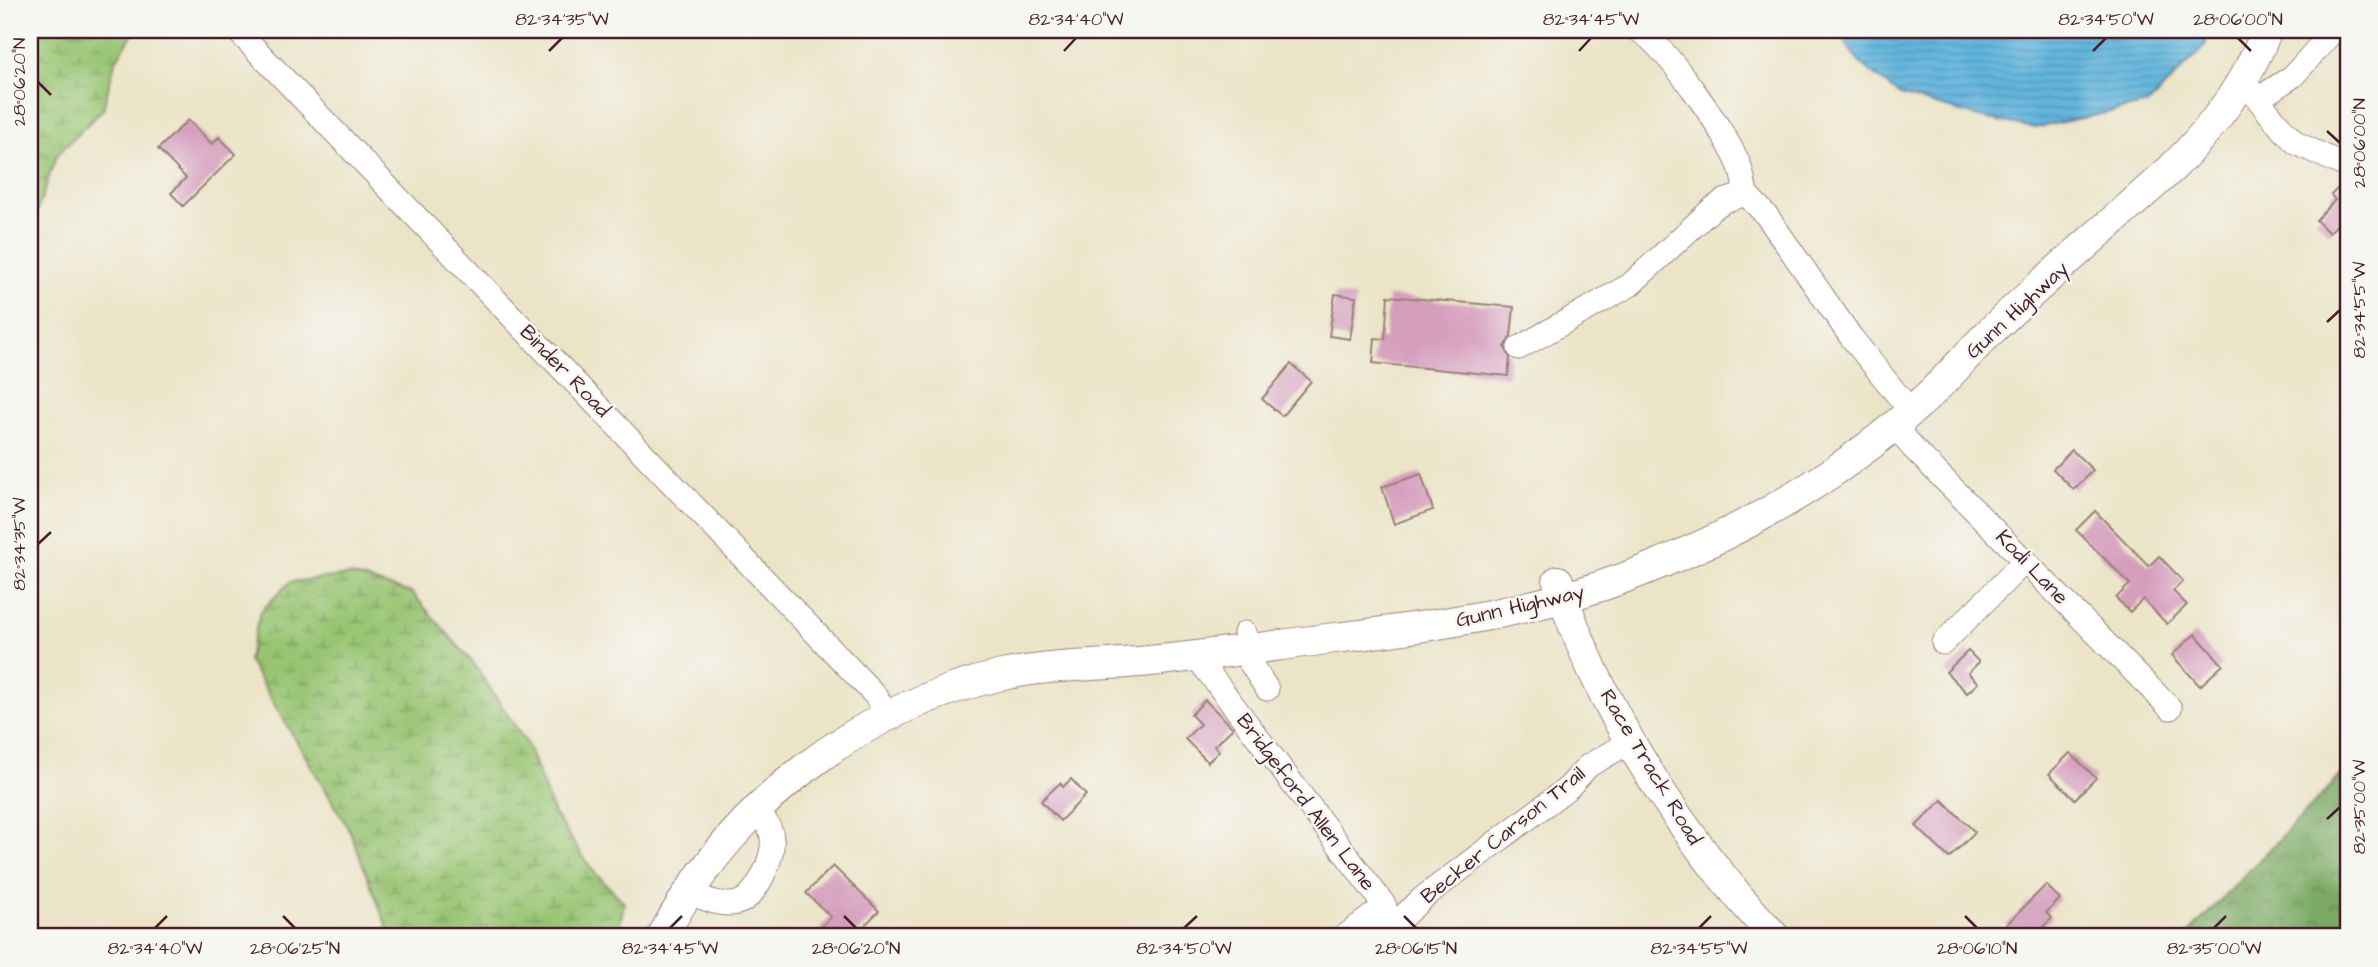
<svg xmlns="http://www.w3.org/2000/svg" width="2378" height="967" viewBox="0 0 2378 967" font-family="'Architects Daughter',sans-serif">
	<style>
		.forest { fill: url(#forest-crowns); stroke: #626448; stroke-width: 2 }
		.wetland { fill: url(#wetland-marsh); stroke: #71724e; stroke-width: 2 }
		.water { fill: url(#water-rules); stroke: #566a84; stroke-width: 2 }
		.building { fill: #d59ebd }
		.lines { fill: none; stroke-linecap: round; stroke-linejoin: round }
		.minor-casing { stroke: #9a8279; stroke-width: 25 }
		.major-casing { stroke: #9a8279; stroke-width: 32 }
		.minor { stroke: #fff; stroke-width: 23 }
		.major { stroke: #fff; stroke-width: 30 }
		.ticks { fill: none; stroke: #4a1f2b; stroke-width: 2.5 }
		.labels { text-anchor: middle; dominant-baseline: central; stroke-width: 5; stroke-linejoin: round; paint-order: stroke }
		.street-label { font-size: 21px; fill: #4a1f2b; stroke: #f6f6f2 }
		.neatline { fill: none; stroke: #4a1f2b; stroke-width: 2.5 }
		.ticks-label { font-size: 18px; text-anchor: middle; fill: #4a1f2b }
	</style>
	<defs>
		<pattern id="forest-crowns" width="20" height="18" patternUnits="userSpaceOnUse" patternTransform="scale(1.75)"><rect width="20" height="18" fill="#7aaa64"/><path d="M2 6a3 3 0 1 1 6 0M12 15a3 3 0 1 1 6 0" fill="none" stroke="#668a53"/></pattern>
		<pattern id="wetland-marsh" width="20" height="14" patternUnits="userSpaceOnUse" patternTransform="scale(1.75)"><rect width="20" height="14" fill="#98c572"/><path d="M1 5h8M5 5V1M11 12h8M15 12V8" fill="none" stroke="#7e9f5e"/></pattern>
		<pattern id="water-rules" width="6" height="5" patternUnits="userSpaceOnUse" patternTransform="scale(1.75)"><rect width="6" height="5" fill="#62b6de"/><path d="M0 2.5h6" fill="none" stroke="#5393b4"/></pattern>
	</defs>
	<rect width="100%" height="100%" fill="#f6f6f2"/>
	<filter id="ink" filterUnits="userSpaceOnUse"><feTurbulence type="fractalNoise" baseFrequency=".0143" numOctaves="2"/><feDisplacementMap in="SourceGraphic" scale="14" xChannelSelector="R" yChannelSelector="G"/><feConvolveMatrix kernelMatrix="1 2 1 2 8 2 1 2 1" color-interpolation-filters="sRGB"/></filter>
	<filter id="wash" filterUnits="userSpaceOnUse"><feTurbulence type="fractalNoise" baseFrequency=".00686" numOctaves="4" result="noise"/><feDisplacementMap in="SourceGraphic" scale="28" xChannelSelector="R" yChannelSelector="G"/><feGaussianBlur stdDeviation="1.57" result="paint"/><feColorMatrix in="noise" values="0 0 0 0 0 0 0 0 0 0 0 0 0 0 0 0 0 1.4 0 .05"/><feComposite in="paint" operator="in"/></filter>
	<g filter="url(#wash)">
		<rect width="100%" height="100%" fill="#ebe4c7"/>
		<polygon class="forest" points="2348,768 2348,937 2185,937"/>
		<g class="wetland">
			<polygon points="30,30 135,30 115,62 103,109 56,156 34,221 30,225"/>
			<polygon points="351,575 412,593 474,664 527,744 554,814 593,871 624,902 618,937 391,937 350,831 248,660 260,612 290,582"/>
		</g>
		<polygon class="water" points="1836,30 2211,30 2204,48 2148,104 2035,128 1983,118 1900,95 1860,63"/>
		<g id="blocks">
			<g class="building">
				<polygon points="188,120 212,144 219,137 236,154 183,206 171,193 186,178 158,149"/>
				<polygon points="2346,180 2348,181 2348,213 2329,233 2316,220 2335,200 2331,195"/>
				<polygon points="1335,294 1356,297 1350,339 1329,336"/>
				<polygon points="1388,296 1514,307 1511,336 1505,347 1510,358 1508,376 1373,363 1375,338 1385,339"/>
				<polygon points="1291,364 1311,381 1282,416 1262,399"/>
				<polygon points="2072,450 2093,470 2074,490 2053,469"/>
				<polygon points="1421,474 1433,510 1394,524 1382,487"/>
				<polygon points="2095,511 2149,566 2159,556 2183,581 2173,591 2187,605 2167,624 2143,599 2130,612 2116,598 2130,584 2076,530"/>
				<polygon points="2195,634 2223,665 2200,686 2172,655"/>
				<polygon points="1968,651 1979,662 1968,673 1978,683 1967,693 1946,672"/>
				<polygon points="1205,700 1233,728 1214,746 1219,751 1208,762 1185,739 1200,724 1191,715"/>
				<polygon points="2070,753 2096,778 2075,799 2049,774"/>
				<polygon points="1071,779 1086,795 1060,821 1041,801 1060,783 1063,787"/>
				<polygon points="1942,800 1975,832 1949,858 1916,826"/>
				<polygon points="833,866 879,911 853,937 830,937 820,928 831,917 806,893"/>
				<polygon points="2046,885 2060,899 2046,913 2052,918 2044,926 2054,937 2018,937 2006,925"/>
			</g>
		</g>
	</g>
	<g filter="url(#ink)">
		<use href="#blocks" fill-opacity="0" stroke="#9a8279" stroke-width="2"/>
		<g class="lines">
			<defs>
				<g id="minor">
					<polyline points="237,30 875,695 888,715"/>
					<path d="M1638 30C1666 45 1729 137 1740 167 1743 176 1744 185 1746 194"/>
					<polyline points="2242,79 2277,123 2296,143 2348,167"/>
					<polyline points="2258,99 2293,76 2334,30"/>
					<polyline points="1519,348 1630,285 1712,209 1724,201 1746,194 1767,216 1851,337 1900,398"/>
					<polyline points="1895,426 1912,447 2170,708"/>
					<polyline points="1245,633 1249,661 1267,689"/>
					<polyline points="1943,643 2025,561"/>
					<polyline points="1196,656 1385,906 1344,937"/>
					<path d="M688 892C703 898 721 907 737 903 756 899 775 857 772 838 771 827 763 818 757 809"/>
					<polyline points="1381,937 1424,897 1569,787 1588,766 1631,741"/>
				</g>
				<g id="major">
					<path d="M1558 581C1597 707 1685 842 1775 937"/>
					<path d="M662 937C732 806 856 708 1002 675 1054 664 1107 666 1160 660 1216 654 1272 646 1327 639 1436 626 1545 611 1647 569 1745 530 1839 477 1918 405 1945 382 1967 354 1993 329 2050 274 2112 223 2171 169 2212 129 2246 84 2267 30"/>
				</g>
			</defs>
			<use href="#minor" class="minor-casing"/>
			<use href="#major" class="major-casing"/>
			<use href="#minor" class="minor"/>
			<use href="#major" class="major"/>
		</g>
	</g>
	<path class="ticks" d="M2238 38 2251 51M549 51 562 38M1064 51 1076 38M1579 51 1591 38M2093 51 2106 38M38 82 51 95M2327 131 2340 143M2327 322 2340 310M38 544 51 532M2327 819 2340 807M283 916 295 928M844 916 856 928M1404 916 1416 928M1965 916 1977 928M155 928 167 916M670 928 682 916M1184 928 1197 916M1699 928 1711 916M2214 928 2226 916"/>
	<g class="labels">
		<g class="street-label">
			<text transform="translate(2017 310) rotate(-43)">Gunn Highway</text>
			<text transform="translate(565 371) rotate(46)">Binder Road</text>
			<text transform="translate(2032 567) rotate(46)">Kodi Lane</text>
			<text transform="translate(1520 606) rotate(-13)">Gunn Highway</text>
			<text transform="translate(1651 767) rotate(59)">Race Track Road</text>
			<text transform="translate(1306 802) rotate(53)">Bridgeford Allen Lane</text>
			<text transform="translate(1503 835) rotate(-39)">Becker Carson Trail</text>
		</g>
	</g>
	<rect width="2378" height="967" fill="none" stroke="#f6f6f2" stroke-width="77"/>
	<rect x="38" y="38" width="2302" height="890" class="neatline"/>
	<g class="ticks-label">
		<text x="562" y="25">82°34'35"W</text>
		<text x="1076" y="25">82°34'40"W</text>
		<text x="1591" y="25">82°34'45"W</text>
		<text x="2106" y="25">82°34'50"W</text>
		<text x="2238" y="25">28°06'00"N</text>
		<text transform="translate(19 82) rotate(-90)" y="6">28°06'20"N</text>
		<text transform="translate(2359 143) rotate(-90)" y="6">28°06'00"N</text>
		<text transform="translate(2359 310) rotate(-90)" y="6">82°34'55"W</text>
		<text transform="translate(19 544) rotate(-90)" y="6">82°34'35"W</text>
		<text transform="translate(2359 807) rotate(-90)" y="6">82°35'00"W</text>
		<text x="155" y="954">82°34'40"W</text>
		<text x="295" y="954">28°06'25"N</text>
		<text x="670" y="954">82°34'45"W</text>
		<text x="856" y="954">28°06'20"N</text>
		<text x="1184" y="954">82°34'50"W</text>
		<text x="1416" y="954">28°06'15"N</text>
		<text x="1699" y="954">82°34'55"W</text>
		<text x="1977" y="954">28°06'10"N</text>
		<text x="2214" y="954">82°35'00"W</text>
	</g>
</svg>
